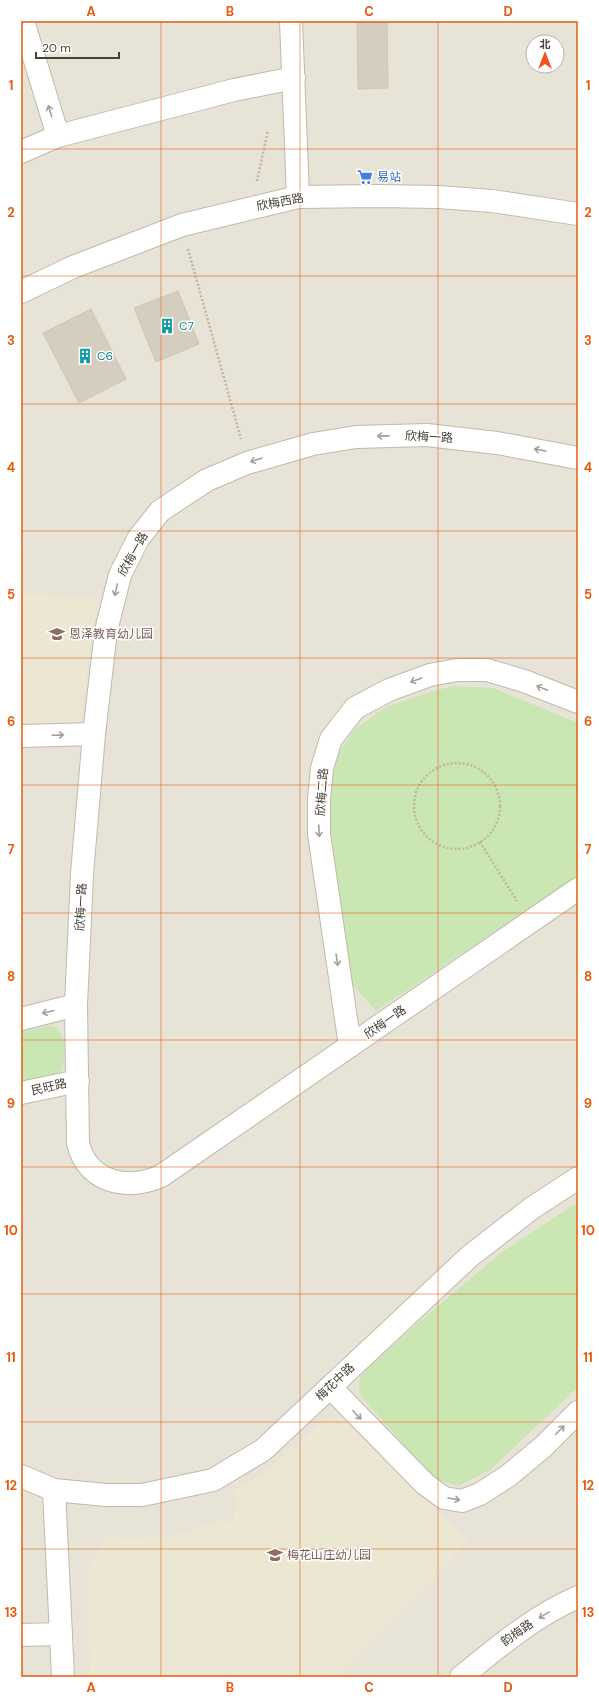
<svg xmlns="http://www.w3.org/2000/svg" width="599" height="1698" viewBox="0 0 599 1698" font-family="'DM Sans','Noto Sans SC',sans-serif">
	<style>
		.residential { fill: #e7e3d6; fill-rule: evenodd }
		.education { fill: #ece7d2 }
		.green { fill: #cae6b2 }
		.building { fill: #d5cebe; stroke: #cfc6b1 }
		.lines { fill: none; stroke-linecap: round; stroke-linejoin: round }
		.minor-casing { stroke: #bfbaab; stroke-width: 24 }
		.path { stroke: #c0b79d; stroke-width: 2.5; stroke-dasharray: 2 2; stroke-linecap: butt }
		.minor { stroke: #fff; stroke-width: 22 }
		.oneway { stroke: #a3a09b }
		.grid { fill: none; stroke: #e8590c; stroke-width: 1; stroke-opacity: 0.55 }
		.labels { text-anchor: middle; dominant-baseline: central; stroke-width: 3; stroke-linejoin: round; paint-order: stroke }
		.shop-label { font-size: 12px; fill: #366cbe; stroke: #fff; text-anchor: start }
		.street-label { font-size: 12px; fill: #474237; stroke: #fff }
		.culture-label { font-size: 12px; fill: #0d838f; stroke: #fff; text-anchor: start }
		.education-label { font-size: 12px; fill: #785e54; stroke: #fff; text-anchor: start }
		.neatline { fill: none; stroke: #e8590c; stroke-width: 1.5 }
		.grid-label { font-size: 13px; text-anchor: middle; font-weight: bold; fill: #e8590c }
	</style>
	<rect width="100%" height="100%" fill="#f3f1e8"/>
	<path class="residential" d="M21 21H578V1677H21ZM533 42H557V66H533Z"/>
	<g class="education">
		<polygon points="21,593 98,598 87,669 81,723 21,724"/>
		<polygon points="341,1415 469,1541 336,1677 90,1677 87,1569 106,1537 140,1538 177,1535 219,1521 234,1522 235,1498 232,1491 255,1479 271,1467 294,1448 319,1423"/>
	</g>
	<g class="green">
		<polygon points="452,686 493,688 578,723 578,876 376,1011 352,984 329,818 330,787 338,754 353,731 384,708 418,696"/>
		<path d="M48 1026 56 1027C67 1039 67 1061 59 1075L21 1086V1032Z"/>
		<path d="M578 1202V1387L490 1470 458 1486 433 1478 362 1397C357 1386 358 1380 365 1370L418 1323 502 1252Z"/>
	</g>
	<g class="building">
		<polygon points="357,21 387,21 388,88 358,89"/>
		<polygon points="178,291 199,344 156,362 134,308"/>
		<polygon points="91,309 126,379 79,403 43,333"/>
	</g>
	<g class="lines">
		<defs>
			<g id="minor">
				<polyline points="291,21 298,197"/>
				<polyline points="58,136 234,90 294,78"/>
				<polyline points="21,152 58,136 23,21"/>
				<polyline points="21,292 73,267 182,225 298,197 378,196 438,197 492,201 578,214"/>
				<path d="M578 458 497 443 427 435 356 437 313 444 247 463 207 480 160 511 138 539 120 575 106 631 94 734 82 874 76 1005 78 1143C87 1183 128 1191 161 1176L578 889"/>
				<polyline points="21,736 94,734"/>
				<polyline points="21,1019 76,1005"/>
				<polyline points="350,1046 319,834 319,799 322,768 331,739 355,708 389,690 430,675 457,670 487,670 524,681 578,702"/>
				<polyline points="21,1093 78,1081"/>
				<polyline points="330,1387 425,1484 444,1498 462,1501 480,1494 508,1476 544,1446 578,1412"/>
				<polyline points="21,1476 54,1490 106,1495 142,1495 213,1480 263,1450 470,1256 532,1208 578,1178"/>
				<polyline points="54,1490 63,1677"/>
				<polyline points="21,1635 61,1634"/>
				<path d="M461 1677C498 1647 534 1616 578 1597"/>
			</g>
		</defs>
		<use href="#minor" class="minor-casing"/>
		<g class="path">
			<polyline points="257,181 268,130"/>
			<polyline points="188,249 241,439"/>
			<circle cx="457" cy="806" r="43"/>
			<polyline points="480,842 517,901"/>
		</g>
		<use href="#minor" class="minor"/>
	</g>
	<defs><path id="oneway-shaft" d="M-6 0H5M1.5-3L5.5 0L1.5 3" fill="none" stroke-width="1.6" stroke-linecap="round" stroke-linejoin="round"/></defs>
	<g class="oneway">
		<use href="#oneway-shaft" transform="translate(50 111) rotate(-107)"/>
		<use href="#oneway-shaft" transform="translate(383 436) rotate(179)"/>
		<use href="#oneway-shaft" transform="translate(540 450) rotate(-170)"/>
		<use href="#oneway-shaft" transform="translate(256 460) rotate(162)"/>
		<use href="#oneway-shaft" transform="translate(116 590) rotate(103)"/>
		<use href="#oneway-shaft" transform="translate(416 680) rotate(160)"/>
		<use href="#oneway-shaft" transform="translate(542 688) rotate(-158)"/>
		<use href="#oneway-shaft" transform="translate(58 735) rotate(-2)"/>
		<use href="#oneway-shaft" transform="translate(319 831) rotate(88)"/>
		<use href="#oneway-shaft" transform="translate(337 960) rotate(81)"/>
		<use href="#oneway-shaft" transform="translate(48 1012) rotate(166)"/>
		<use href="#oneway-shaft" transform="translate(357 1415) rotate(46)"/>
		<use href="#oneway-shaft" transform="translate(560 1430) rotate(-45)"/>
		<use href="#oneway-shaft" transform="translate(454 1499) rotate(10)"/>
		<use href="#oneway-shaft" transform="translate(544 1615) rotate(148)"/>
	</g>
	<path class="grid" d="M161 21V1677M300 21V1677M438 21V1677M21 149H578M21 276H578M21 404H578M21 531H578M21 658H578M21 785H578M21 913H578M21 1040H578M21 1167H578M21 1294H578M21 1422H578M21 1549H578"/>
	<defs>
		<symbol id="supermarket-bare" viewBox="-9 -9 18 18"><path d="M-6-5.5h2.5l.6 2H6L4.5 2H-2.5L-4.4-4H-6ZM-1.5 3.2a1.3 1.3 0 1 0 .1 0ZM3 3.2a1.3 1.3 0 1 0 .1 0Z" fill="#3f7fe0" stroke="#fff" stroke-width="2.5" paint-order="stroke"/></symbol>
		<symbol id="building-bare" viewBox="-9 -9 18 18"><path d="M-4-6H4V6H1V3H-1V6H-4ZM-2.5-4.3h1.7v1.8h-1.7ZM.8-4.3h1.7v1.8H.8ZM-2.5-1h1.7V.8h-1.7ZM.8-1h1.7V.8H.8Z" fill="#0f9aa8" stroke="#fff" stroke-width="2.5" paint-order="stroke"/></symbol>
		<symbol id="school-bare" viewBox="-9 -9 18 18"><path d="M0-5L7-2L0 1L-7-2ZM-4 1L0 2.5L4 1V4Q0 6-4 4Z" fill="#8d6e63" stroke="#fff" stroke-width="2.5" paint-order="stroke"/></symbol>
	</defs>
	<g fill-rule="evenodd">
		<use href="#supermarket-bare" x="354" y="166" width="22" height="22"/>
		<use href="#building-bare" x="156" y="315" width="22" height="22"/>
		<use href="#building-bare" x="74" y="345" width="22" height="22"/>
		<use href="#school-bare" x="46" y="623" width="22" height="22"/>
		<use href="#school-bare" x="264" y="1544" width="22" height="22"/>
	</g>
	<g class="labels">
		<g class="shop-label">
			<text x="377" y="177">易站</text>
		</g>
		<g class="street-label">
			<text transform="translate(280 202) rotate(-11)">欣梅西路</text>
			<text transform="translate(429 437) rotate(3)">欣梅一路</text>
			<text transform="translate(133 554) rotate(-61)">欣梅一路</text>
			<text transform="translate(322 792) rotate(-86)">欣梅二路</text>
			<text transform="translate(81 907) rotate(-87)">欣梅一路</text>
			<text transform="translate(385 1022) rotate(-35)">欣梅一路</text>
			<text transform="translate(49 1087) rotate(-13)">民旺路</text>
			<text transform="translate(335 1382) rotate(-44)">梅花中路</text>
			<text transform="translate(517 1633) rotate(-35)">韵梅路</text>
		</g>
		<g class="culture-label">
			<text x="179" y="326">C7</text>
			<text x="97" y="356">C6</text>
		</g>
		<g class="education-label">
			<text x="69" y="634">恩泽教育幼儿园</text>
			<text x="287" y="1555">梅花山庄幼儿园</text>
		</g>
	</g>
	<rect width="599" height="1698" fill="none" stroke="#ffffff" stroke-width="44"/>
	<g transform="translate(545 54)"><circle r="19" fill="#ffffff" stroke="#b5b3af"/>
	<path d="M0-3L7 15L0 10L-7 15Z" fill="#f25320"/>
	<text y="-6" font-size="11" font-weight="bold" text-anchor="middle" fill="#474237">北</text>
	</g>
	<path d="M36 52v6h83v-6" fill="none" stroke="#474237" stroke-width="2"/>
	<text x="42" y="52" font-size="12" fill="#474237" stroke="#ffffff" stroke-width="3" paint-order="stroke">20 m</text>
	<rect x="22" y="22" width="555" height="1654" class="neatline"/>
	<g class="grid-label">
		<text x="91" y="16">A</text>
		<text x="230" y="16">B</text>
		<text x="369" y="16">C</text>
		<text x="508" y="16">D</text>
		<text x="11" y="90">1</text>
		<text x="588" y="90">1</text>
		<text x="11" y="217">2</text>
		<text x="588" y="217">2</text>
		<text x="11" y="345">3</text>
		<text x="588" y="345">3</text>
		<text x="11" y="472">4</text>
		<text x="588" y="472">4</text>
		<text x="11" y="599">5</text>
		<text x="588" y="599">5</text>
		<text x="11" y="726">6</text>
		<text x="588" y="726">6</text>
		<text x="11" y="854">7</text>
		<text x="588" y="854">7</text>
		<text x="11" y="981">8</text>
		<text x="588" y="981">8</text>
		<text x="11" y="1108">9</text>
		<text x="588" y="1108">9</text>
		<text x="11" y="1235">10</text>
		<text x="588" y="1235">10</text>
		<text x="11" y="1362">11</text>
		<text x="588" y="1362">11</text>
		<text x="11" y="1490">12</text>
		<text x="588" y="1490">12</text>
		<text x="11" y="1617">13</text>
		<text x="588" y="1617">13</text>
		<text x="91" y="1692">A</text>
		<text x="230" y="1692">B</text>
		<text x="369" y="1692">C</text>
		<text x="508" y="1692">D</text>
	</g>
</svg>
